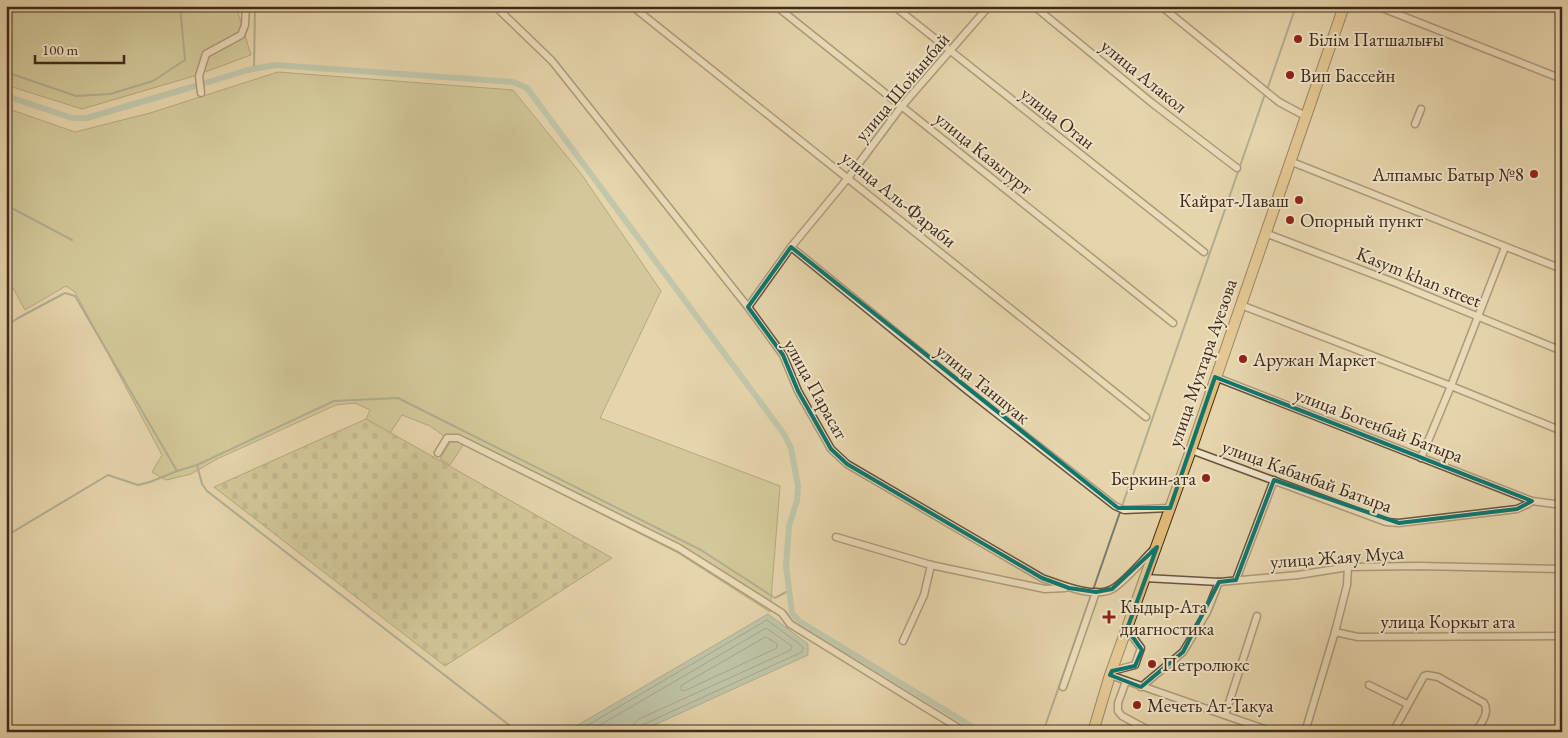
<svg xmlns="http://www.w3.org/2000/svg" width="1568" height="738" viewBox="0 0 1568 738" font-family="'EB Garamond',serif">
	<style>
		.green { fill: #bcbb84; stroke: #7e724f }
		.cemetery { fill: url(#cemetery-stones); stroke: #7e724f }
		.water { fill: #96b8ac; stroke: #737f72 }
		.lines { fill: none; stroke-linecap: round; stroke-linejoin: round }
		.shore { stroke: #6a7163; stroke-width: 1 }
		.stream { stroke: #737f72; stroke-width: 2 }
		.canal { stroke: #96b8ac; stroke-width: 6 }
		.minor-casing { stroke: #69543e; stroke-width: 9 }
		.primary-casing { stroke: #3f2a1a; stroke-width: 12 }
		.minor { stroke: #efe3c8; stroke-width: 6 }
		.primary { stroke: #e3ba76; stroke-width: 10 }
		.marked { fill: none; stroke: #0f766e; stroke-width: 4; stroke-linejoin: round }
		.poi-dot { fill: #8f2418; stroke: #efe3c8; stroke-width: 2 }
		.labels { text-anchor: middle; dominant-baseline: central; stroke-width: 4; stroke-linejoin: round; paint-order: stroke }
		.poi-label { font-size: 19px; fill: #3f2a1a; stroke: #efe3c8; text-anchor: start }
		.street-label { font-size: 19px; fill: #3f2a1a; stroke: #efe3c8 }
	</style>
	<defs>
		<pattern id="cemetery-stones" width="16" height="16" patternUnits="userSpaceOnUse" patternTransform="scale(1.25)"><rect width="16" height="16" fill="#bcbb84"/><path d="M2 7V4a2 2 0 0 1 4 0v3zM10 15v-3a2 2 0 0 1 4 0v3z" fill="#9a986b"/></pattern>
	</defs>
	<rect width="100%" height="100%" fill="#e6d4ab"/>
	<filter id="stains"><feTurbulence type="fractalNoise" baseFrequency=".004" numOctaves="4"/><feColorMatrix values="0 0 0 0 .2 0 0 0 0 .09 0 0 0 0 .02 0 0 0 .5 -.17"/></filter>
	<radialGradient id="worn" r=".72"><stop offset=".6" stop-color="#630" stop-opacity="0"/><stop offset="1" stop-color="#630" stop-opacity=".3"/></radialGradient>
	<g class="green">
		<polygon points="6,6 236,6 251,55 194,76 82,109 6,85"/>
		<polygon points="278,72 513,90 582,175 661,291 600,418 780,486 770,612 678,553 467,446 463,445 450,465 440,459 451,441 430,426 402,415 390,433 366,419 370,410 355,403 336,405 217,459 191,474 166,480 152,472 162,455 75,292 66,286 25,310 6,275 6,108 75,132 150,113"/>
	</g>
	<polygon class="cemetery" points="366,419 391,433 612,558 445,666 214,487"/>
	<polygon class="water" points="768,614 808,644 808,655 639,732 566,732"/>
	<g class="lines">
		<g class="shore">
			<polygon points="766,637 777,644 777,648 684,691 681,690 681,686"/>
			<polyline points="576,732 767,620 803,647 802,652 642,725 639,728 638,732"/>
			<polyline points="588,732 766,628 792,646 791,650 639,719 634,724 632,732"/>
		</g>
		<g class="stream">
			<polyline points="254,69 255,6"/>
			<polyline points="6,72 76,96 110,94 153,81 185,60 180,6"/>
			<polyline points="1267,90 1296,6"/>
			<polyline points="6,205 72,240"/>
			<polyline points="6,326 18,318 65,293 75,296 177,471"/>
			<polyline points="197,465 202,484 207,491 518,732"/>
			<polyline points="6,536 108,475 138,485 150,482 177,471 197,465 334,401 398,398 701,550 775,598 788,591"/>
			<polyline points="1093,590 1265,94"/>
			<polyline points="1043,732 1091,595"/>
		</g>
		<g class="canal">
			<polyline points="205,83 248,70 275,65 513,82 527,88 784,434 791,448 798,486 797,501 789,526 786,566 792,613 799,621 981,732"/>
			<polyline points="6,96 72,118 87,118 195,86"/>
		</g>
		<defs>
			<g id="minor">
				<path d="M495 6 552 61 748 307 783 355 798 391 831 449 847 464 1042 578C1059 584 1096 600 1114 588 1127 579 1141 562 1153 550"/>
				<polyline points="632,6 1146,417"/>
				<polyline points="776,6 1173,323"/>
				<polyline points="894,6 1204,252"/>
				<polyline points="1034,6 1152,103 1237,168"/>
				<polyline points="1161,6 1279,102 1307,117"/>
				<polyline points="1377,6 1562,79"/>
				<polyline points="201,93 199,76 206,54 241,35 245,25 246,6"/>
				<polyline points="1415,124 1421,109"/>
				<polyline points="1292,162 1562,269"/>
				<polyline points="1265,233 1396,283 1562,351"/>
				<polyline points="791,247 968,391 1115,506 1124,510 1170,508"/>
				<polyline points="1241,305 1451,386 1562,431"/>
				<polyline points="748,307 791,247 848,178 901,107 989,6"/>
				<polyline points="1215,377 1532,501 1562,505"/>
				<polyline points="1191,450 1386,522 1399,523 1517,509 1528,504 1532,501"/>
				<polyline points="438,453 447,438 458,438 679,548 782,613 790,624 965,732"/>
				<polyline points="1421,458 1451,386 1505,247"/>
				<polyline points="836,537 931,565 1045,589 1065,588"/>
				<polyline points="1145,578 1219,582 1298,575 1348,567 1418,566 1562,569"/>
				<polyline points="1236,580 1274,480"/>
				<polyline points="1335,632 1358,637 1562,636"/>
				<polyline points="903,641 924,595 931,565"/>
				<polyline points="1112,671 1135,665 1141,648 1127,629"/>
				<polyline points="1110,675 1273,732"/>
				<polyline points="1126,681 1118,703 1118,711 1122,716 1152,732"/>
				<polyline points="1369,685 1407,704"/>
				<polyline points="1063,687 1096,592"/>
				<polyline points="1141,687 1183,652 1207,612 1219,582"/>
				<polyline points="1225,715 1257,616"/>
				<polyline points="1305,732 1335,632 1347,585 1348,567"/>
				<path d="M1393 732 1424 676 1427 675 1438 677 1484 703C1490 713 1481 723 1476 732"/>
			</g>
			<polyline id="primary" points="1093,732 1110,675 1191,450 1344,6"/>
		</defs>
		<use href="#minor" class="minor-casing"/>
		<use href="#primary" class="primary-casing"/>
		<use href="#minor" class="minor"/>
		<use href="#primary" class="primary"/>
	</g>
	<path d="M0 0H1568V738H0ZM791 247 1118 508H1170L1215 377 1532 501 1517 509 1399 523 1274 480 1236 580 1219 582 1183 652 1141 687 1110 675 1112 671 1135 666 1142 650 1127 629 1157 547 1112 589 1096 592 1069 588 1042 578 847 464 831 449 798 391 783 355 748 307Z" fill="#e6d4ab" fill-opacity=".55" fill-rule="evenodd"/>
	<path class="marked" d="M791 247 1118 508H1170L1215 377 1532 501 1517 509 1399 523 1274 480 1236 580 1219 582 1183 652 1141 687 1110 675 1112 671 1135 666 1142 650 1127 629 1157 547 1112 589 1096 592 1069 588 1042 578 847 464 831 449 798 391 783 355 748 307Z"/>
	<g class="poi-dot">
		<circle cx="1298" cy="39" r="5"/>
		<circle cx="1290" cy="75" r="5"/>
		<circle cx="1534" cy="174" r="5"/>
		<circle cx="1299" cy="200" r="5"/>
		<circle cx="1290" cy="220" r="5"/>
		<circle cx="1243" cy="359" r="5"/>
		<circle cx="1206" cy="478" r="5"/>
		<path d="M1106.5 609.5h5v5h5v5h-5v5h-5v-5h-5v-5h5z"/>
		<circle cx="1152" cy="664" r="5"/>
		<circle cx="1137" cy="705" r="5"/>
	</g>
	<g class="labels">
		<g class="poi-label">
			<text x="1308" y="39">Білім Патшалығы</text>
			<text x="1300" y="75">Вип Бассейн</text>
			<text x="1524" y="174" text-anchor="end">Алпамыс Батыр №8</text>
			<text x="1289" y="200" text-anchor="end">Кайрат-Лаваш</text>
			<text x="1300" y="220">Опорный пункт</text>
			<text x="1253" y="359">Аружан Маркет</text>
			<text x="1196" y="478" text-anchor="end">Беркин-ата</text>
			<text x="1120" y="606">Кыдыр-Ата<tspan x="1120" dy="22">диагностика</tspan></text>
			<text x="1162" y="664">Петролюкс</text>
			<text x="1147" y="705">Мечеть Ат-Такуа</text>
		</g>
		<g class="street-label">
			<text transform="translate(1144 76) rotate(39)">улица Алакол</text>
			<text transform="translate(902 87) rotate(-50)">улица Шойынбай</text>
			<text transform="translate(1058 118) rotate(38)">улица Отан</text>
			<text transform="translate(984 153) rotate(39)">улица Казыгурт</text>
			<text transform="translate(899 199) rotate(39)">улица Аль-Фараби</text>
			<text transform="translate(1419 277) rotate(22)">Kasym khan street</text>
			<text transform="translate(1202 363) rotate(-71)">улица Мухтара Ауезова</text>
			<text transform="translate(983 384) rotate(39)">улица Таншуак</text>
			<text transform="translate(816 389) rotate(61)">улица Парасат</text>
			<text transform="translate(1379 425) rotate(21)">улица Богенбай Батыра</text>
			<text transform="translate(1307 476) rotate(20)">улица Кабанбай Батыра</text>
			<text transform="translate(1337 557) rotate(-4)">улица Жаяу Муса</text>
			<text x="1448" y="621">улица Коркыт ата</text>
		</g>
	</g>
	<rect width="1568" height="738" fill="none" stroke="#e6d4ab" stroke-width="25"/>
	<rect x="8" y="8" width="1553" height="723" fill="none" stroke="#3f2a1a" stroke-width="2.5"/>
	<rect x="12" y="12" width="1543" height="713" fill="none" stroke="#3f2a1a"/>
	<path d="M35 55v8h89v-8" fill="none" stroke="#3f2a1a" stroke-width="2.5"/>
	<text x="42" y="55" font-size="15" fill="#3f2a1a" stroke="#efe3c8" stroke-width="4" paint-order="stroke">100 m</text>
	<rect width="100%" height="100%" filter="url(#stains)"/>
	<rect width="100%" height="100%" fill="url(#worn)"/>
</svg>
